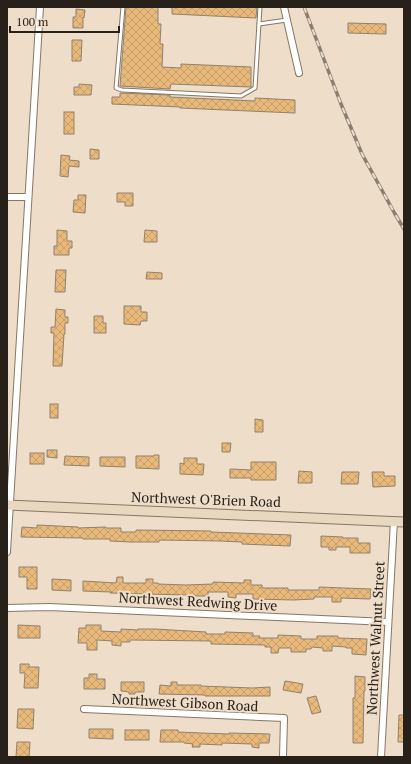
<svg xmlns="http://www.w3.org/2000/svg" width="411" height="764" viewBox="0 0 411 764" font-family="'PT Serif',serif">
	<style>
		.building { fill: url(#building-cross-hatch); stroke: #90816e }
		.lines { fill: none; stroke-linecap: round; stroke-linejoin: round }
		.lane-casing { stroke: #867765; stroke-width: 5 }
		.street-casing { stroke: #867765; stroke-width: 8 }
		.secondary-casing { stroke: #867765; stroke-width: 11 }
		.lane { stroke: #fff; stroke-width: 3 }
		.street { stroke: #fff; stroke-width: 6 }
		.secondary { stroke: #e8d8c0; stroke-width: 9 }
		.rail-casing { stroke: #897e70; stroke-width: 3.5 }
		.rail { stroke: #eeddc9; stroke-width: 2; stroke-dasharray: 6; stroke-linecap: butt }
		.labels { text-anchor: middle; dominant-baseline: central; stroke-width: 4; stroke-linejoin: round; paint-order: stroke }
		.street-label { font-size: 14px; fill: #27211a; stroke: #eeddc9 }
	</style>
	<defs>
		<pattern id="building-cross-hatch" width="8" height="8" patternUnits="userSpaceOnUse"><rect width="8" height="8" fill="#e8b97a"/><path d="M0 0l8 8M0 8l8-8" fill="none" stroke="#c79f69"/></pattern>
	</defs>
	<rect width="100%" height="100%" fill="#eeddc9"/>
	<g class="building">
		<polygon points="126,7 158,7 158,24 161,24 160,44 163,44 162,67 181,68 181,64 251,67 251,87 171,84 170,89 120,86"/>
		<polygon points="172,7 257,7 256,18 172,14"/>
		<polygon points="76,9 85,10 84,18 83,17 83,28 73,28 73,17 76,17"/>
		<polygon points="348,23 386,24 386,34 348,33"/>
		<polygon points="72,40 82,40 81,61 72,61"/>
		<polygon points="79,84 92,85 91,95 74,95 74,87 79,87"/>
		<polygon points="120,93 170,95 170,97 255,101 255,98 295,100 295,113 180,108 180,107 112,104 112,97 120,97"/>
		<rect x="64" y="112" width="10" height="22"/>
		<polygon points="90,149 99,150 99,159 90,159"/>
		<polygon points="61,155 70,156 69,160 79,161 79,167 69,166 68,177 60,176"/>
		<polygon points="117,193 133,193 133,206 125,206 125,202 117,202"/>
		<polygon points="78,195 86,195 85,213 73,212 74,200 78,200"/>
		<polygon points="57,230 67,231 67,241 72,241 72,248 69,248 69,255 54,255 54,246 57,246"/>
		<polygon points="145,230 157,231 157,242 144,242"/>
		<polygon points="56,270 66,270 65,292 55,292"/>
		<polygon points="147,272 162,273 162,279 146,279"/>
		<polygon points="124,306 141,306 141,312 147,312 147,321 141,321 140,325 124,324"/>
		<polygon points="56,309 65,310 65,317 68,317 68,323 65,323 65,334 64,334 62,366 53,366 54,333 51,333 51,327 55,327"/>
		<polygon points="94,316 103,316 103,323 106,323 106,333 94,333"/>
		<rect x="50" y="404" width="8" height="14"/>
		<polygon points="255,419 263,420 263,432 255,432"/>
		<polygon points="222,443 231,443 230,452 222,452"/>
		<polygon points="47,450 57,450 57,458 47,457"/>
		<rect x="30" y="453" width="14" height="11"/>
		<polygon points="154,455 159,455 159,469 136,468 136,456 154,456"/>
		<polygon points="65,456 89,457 89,466 64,465"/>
		<polygon points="100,457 125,457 125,467 100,466"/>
		<polygon points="184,458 197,458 197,464 204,464 203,475 180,474 180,463 184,464"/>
		<polygon points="251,462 276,462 276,480 251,480 251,478 230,478 230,469 251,470"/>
		<polygon points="299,471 312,472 312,483 298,483"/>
		<polygon points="342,472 359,472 358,484 341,484"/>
		<polygon points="372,472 384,472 384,476 395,476 395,486 373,487"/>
		<polygon points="37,525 78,527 78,528 106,527 106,528 121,528 121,532 136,532 136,530 211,531 211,532 291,535 290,546 242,544 242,542 220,541 159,540 159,542 131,542 110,541 110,539 83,539 83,538 21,537 22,527 37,528"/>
		<polygon points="321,536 343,537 343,538 358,538 358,543 370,543 370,553 350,553 350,547 336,547 336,550 329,550 329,547 321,547"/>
		<polygon points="19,567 37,567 37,589 27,589 27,577 19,577"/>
		<polygon points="117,577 123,577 123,583 146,583 146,579 153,579 153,583 158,583 158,584 186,585 213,584 213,582 244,583 244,580 251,580 251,585 262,585 262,588 288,588 288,590 319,590 319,587 371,589 370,599 341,598 341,602 332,602 332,597 314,597 314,599 294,600 253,599 253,594 236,594 236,598 228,597 228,592 208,592 208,596 187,596 187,595 110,593 111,592 83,591 83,581 116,583"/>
		<polygon points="52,579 71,580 71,591 52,590"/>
		<polygon points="18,625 40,626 40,638 18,638"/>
		<polygon points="86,625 101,625 101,631 121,632 121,629 138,630 138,629 155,629 206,632 206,634 225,634 225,632 253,633 253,636 260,636 259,638 278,638 278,635 301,636 301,639 317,639 317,636 338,636 338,638 367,639 366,655 352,654 352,648 346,648 346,647 332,646 332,651 323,651 323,648 312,647 311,649 306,649 306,652 291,652 291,648 279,648 278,653 271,653 271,647 265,647 265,645 211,644 211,641 130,640 130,642 121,642 121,646 112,645 112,641 97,640 97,650 87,650 87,643 78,643 79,628 86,628"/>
		<polygon points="20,664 29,664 29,667 39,667 38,688 24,688 25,673 20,673"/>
		<polygon points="89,674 97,674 97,679 105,679 105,689 84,689 84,678 89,678"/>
		<polygon points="355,676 365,677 365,691 364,691 363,743 353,743 353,698 355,698"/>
		<polygon points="285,681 303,684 301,693 283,690"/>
		<polygon points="121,682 144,682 144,692 135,692 135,694 129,694 129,692 121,691"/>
		<polygon points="171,682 177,682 177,685 201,685 201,686 252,688 270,687 270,696 205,696 205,695 159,694 160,685 171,686"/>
		<polygon points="316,696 321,712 312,714 307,698"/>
		<polygon points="18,709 34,709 33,729 17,728"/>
		<polygon points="399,715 404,715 404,742 398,742"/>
		<polygon points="89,729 113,729 113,739 89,738"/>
		<rect x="125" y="730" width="24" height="10"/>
		<polygon points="161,730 178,730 178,732 201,733 229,734 229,733 270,734 269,743 259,743 259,748 252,747 252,744 222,743 222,745 200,744 200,747 192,747 193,744 184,743 184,742 160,742"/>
		<polygon points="17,742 30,742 29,757 16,757"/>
	</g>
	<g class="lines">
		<defs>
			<g id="lane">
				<polyline points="123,7 116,88 122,90 241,96 255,88 260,7"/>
				<polyline points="259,24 287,20"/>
			</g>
			<g id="street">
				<polyline points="284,7 299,73"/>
				<polyline points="7,197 28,197"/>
				<polyline points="7,552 40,7"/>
				<polyline points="7,608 49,607 388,622"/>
				<polyline points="84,709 284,718 283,757"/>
				<polyline points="381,757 394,521"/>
			</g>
			<polyline id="secondary" points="7,505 404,522"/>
		</defs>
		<use href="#lane" class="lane-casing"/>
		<use href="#street" class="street-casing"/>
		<use href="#secondary" class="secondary-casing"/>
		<use href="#lane" class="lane"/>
		<use href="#street" class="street"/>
		<use href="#secondary" class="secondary"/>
		<defs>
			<polyline id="rail" points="304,7 341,104 362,154 395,214 404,229"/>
		</defs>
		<use href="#rail" class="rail-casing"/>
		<use href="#rail" class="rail"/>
	</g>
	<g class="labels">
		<g class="street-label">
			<text transform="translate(206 499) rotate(2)">Northwest O'Brien Road</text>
			<text transform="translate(198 601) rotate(3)">Northwest Redwing Drive</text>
			<text transform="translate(375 638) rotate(-87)">Northwest Walnut Street</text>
			<text transform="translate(185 702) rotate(3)">Northwest Gibson Road</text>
		</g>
	</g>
	<rect width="411" height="764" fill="none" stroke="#27211a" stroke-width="16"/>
	<path d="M10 26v6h109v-6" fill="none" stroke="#27211a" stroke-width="2"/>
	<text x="16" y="26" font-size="12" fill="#27211a" stroke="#eeddc9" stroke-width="3" paint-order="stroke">100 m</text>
</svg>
